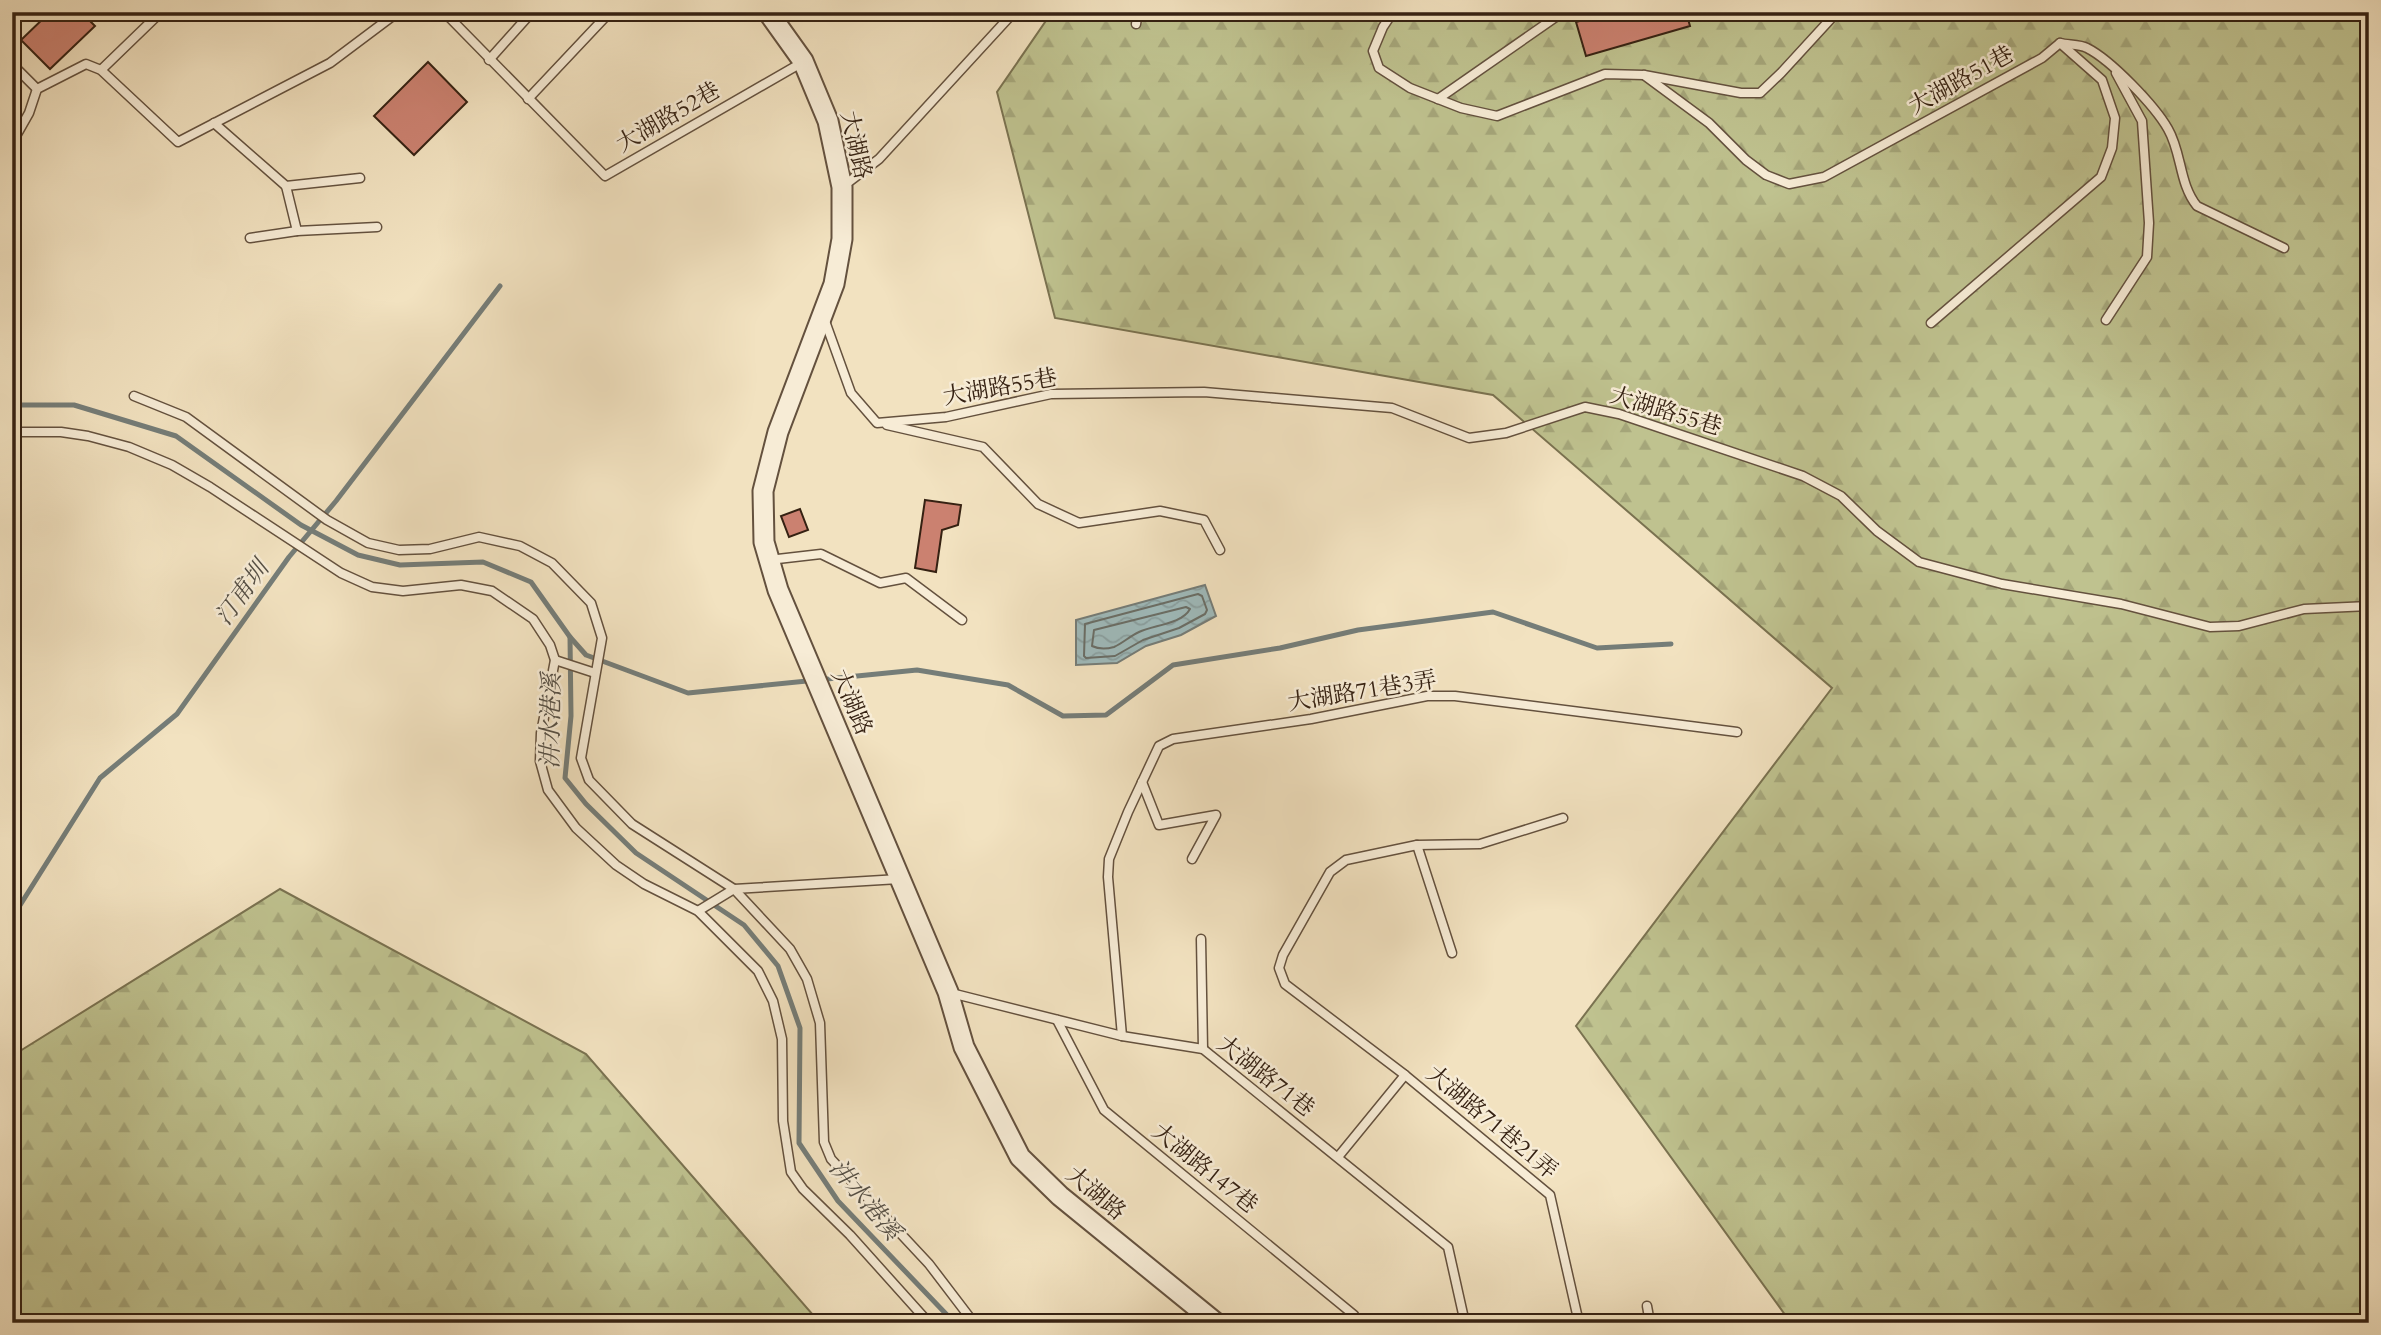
<svg xmlns="http://www.w3.org/2000/svg" width="2381" height="1335" viewBox="0 0 2381 1335" font-family="Cardo,'Noto Serif TC',serif">
	<style>
		.forest { fill: url(#forest-firs); stroke: #7a7250; stroke-width: 2 }
		.water { fill: url(#water-waves); stroke: #757d78; stroke-width: 2 }
		.lines { fill: none; stroke-linecap: round; stroke-linejoin: round }
		.shore { stroke: #6a6e67; stroke-width: 2 }
		.stream { stroke: #757d78; stroke-width: 5 }
		.building { fill: #cb8170; stroke: #352112; stroke-width: 2 }
		.service-casing { stroke: #64513e; stroke-width: 11 }
		.tertiary-casing { stroke: #64513e; stroke-width: 23 }
		.service { stroke: #f7ecd6; stroke-width: 8 }
		.tertiary { stroke: #f7ecd6; stroke-width: 19 }
		.labels { text-anchor: middle; dominant-baseline: central; stroke-width: 5; stroke-linejoin: round; paint-order: stroke }
		.street-label { font-size: 23px; fill: #352112; stroke: #f7ecd6 }
		.water-label { font-size: 24px; font-style: italic; fill: #554f45; stroke: #f7ecd6 }
	</style>
	<defs>
		<pattern id="forest-firs" width="22" height="20" patternUnits="userSpaceOnUse" patternTransform="scale(1.75)"><rect width="22" height="20" fill="#bfc28f"/><path d="M5 1l3.5 6h-7zM16 11l3.5 6h-7z" fill="#a5a67a"/></pattern>
		<pattern id="water-waves" width="16" height="10" patternUnits="userSpaceOnUse" patternTransform="scale(1.75)"><rect width="16" height="10" fill="#9fbbbc"/><path d="M0 5q4-4 8 0t8 0" fill="none" stroke="#8aa0a1"/></pattern>
	</defs>
	<rect width="100%" height="100%" fill="#f2e2c0"/>
	<filter id="stains"><feTurbulence type="fractalNoise" baseFrequency=".00286" numOctaves="4"/><feColorMatrix values="0 0 0 0 .2 0 0 0 0 .09 0 0 0 0 .02 0 0 0 .5 -.17"/></filter>
	<radialGradient id="worn" r=".72"><stop offset=".6" stop-color="#630" stop-opacity="0"/><stop offset="1" stop-color="#630" stop-opacity=".3"/></radialGradient>
	<g class="forest">
		<polygon points="1052,12 2369,12 2369,1323 1791,1323 1576,1026 1832,688 1493,395 1055,318 997,92"/>
		<polygon points="280,889 586,1054 820,1323 12,1323 12,1056"/>
	</g>
	<polygon class="water" points="1205,585 1216,616 1181,635 1146,646 1117,663 1076,665 1076,620"/>
	<g class="lines">
		<g class="shore">
			<polygon points="1198,594 1202,596 1207,610 1205,614 1179,628 1143,640 1115,656 1086,658 1084,656 1085,624"/>
			<path d="M1186 607 1190 609C1182 624 1154 625 1139 632 1130 636 1123 643 1114 647 1107 649 1098 649 1092 646L1094 630Z"/>
		</g>
		<g class="stream">
			<polyline points="12,405 74,405 176,436 301,525 358,555 400,565 483,562 531,582 570,637 571,716 565,778 586,804 636,853 744,925 778,966 800,1028 799,1143 838,1201 948,1316 952,1323"/>
			<polyline points="570,637 586,655 688,693 917,670 1008,685 1063,716 1106,715 1173,665 1280,648 1358,630 1493,612 1597,648 1671,644"/>
			<polyline points="12,918 100,778 177,714 289,557 336,501 500,286"/>
		</g>
	</g>
	<g class="building">
		<polygon points="50,12 81,12 95,26 50,69 21,40"/>
		<polygon points="1611,12 1686,12 1690,26 1586,56 1576,22"/>
		<polygon points="428,62 467,102 414,155 374,116"/>
		<polygon points="925,500 961,505 958,525 942,530 936,572 915,568"/>
		<polygon points="800,509 808,530 789,537 781,516"/>
	</g>
	<g class="lines">
		<defs>
			<g id="service">
				<polyline points="444,12 605,176 803,62"/>
				<polyline points="1393,12 1383,27 1373,51 1379,68 1410,88 1461,108 1497,116 1605,74 1644,75 1741,93 1760,93 1781,73 1837,12"/>
				<polyline points="1136,24 1138,12"/>
				<polyline points="489,60 532,12"/>
				<polyline points="12,64 37,89"/>
				<polyline points="101,70 161,12"/>
				<path d="M1644 75 1709 123 1746 160 1766 175 1789 184 1824 177 2042 58 2060 43C2069 45 2080 44 2087 48 2111 60 2155 106 2168 129 2182 153 2179 184 2197 206L2284 248"/>
				<polyline points="528,99 610,12"/>
				<polyline points="1438,99 1563,12"/>
				<polyline points="214,123 286,186 297,231"/>
				<polyline points="12,143 29,113 37,89 86,64 101,70 178,142 330,63 398,12"/>
				<polyline points="286,186 360,178"/>
				<polyline points="842,187 879,159 1014,12"/>
				<polyline points="250,238 297,231 377,227"/>
				<polyline points="2106,320 2147,257 2149,223 2142,121 2116,73"/>
				<polyline points="825,321 851,393 877,423 946,417 1051,394 1204,392 1392,408 1469,438 1506,433 1585,407 1619,414 1803,476 1841,496 1877,531 1919,562 2002,584 2121,604 2210,627 2239,626 2304,609 2369,606"/>
				<polyline points="1931,323 2101,177 2112,148 2115,118 2102,80 2060,43"/>
				<polyline points="134,396 186,417 327,520 368,543 399,550 430,549 479,537 520,546 552,563 591,603 602,638 581,758 589,780 632,824 734,889 790,949 807,979 820,1023 824,1142 831,1159 929,1264 974,1323"/>
				<polyline points="887,425 983,447 1038,504 1079,523 1160,511 1204,520 1220,550"/>
				<polyline points="12,432 61,432 88,436 129,447 172,465 210,487 341,573 372,587 403,591 461,585 492,591 533,619 550,645 555,660 541,733 540,761 548,790 576,828 616,865 644,884 698,911 758,971 773,1001 782,1039 783,1121 791,1172 803,1189 850,1235 929,1323"/>
				<polyline points="769,560 821,554 880,583 906,578 962,620"/>
				<polyline points="555,660 595,673"/>
				<polyline points="1142,782 1159,825 1216,815 1192,859"/>
				<polyline points="1563,818 1480,844 1417,845 1346,860 1330,872 1283,955 1279,968 1285,984 1405,1075 1550,1195 1579,1323"/>
				<polyline points="1417,845 1452,953"/>
				<polyline points="698,911 734,889 899,879"/>
				<polyline points="1201,939 1203,1049"/>
				<polyline points="951,993 1122,1036 1203,1049 1448,1247 1465,1323"/>
				<polyline points="1057,1020 1104,1110 1354,1315 1356,1323"/>
				<polyline points="1122,1036 1108,877 1109,859 1128,812 1159,746 1173,739 1311,719 1427,696 1455,696 1737,732"/>
				<polyline points="1338,1157 1405,1075"/>
				<polyline points="1647,1306 1650,1323"/>
			</g>
			<polyline id="tertiary" points="768,12 803,61 828,121 842,187 842,239 834,284 778,432 763,491 764,542 778,590 948,992 964,1047 1020,1157 1060,1196 1216,1323"/>
		</defs>
		<use href="#service" class="service-casing"/>
		<use href="#tertiary" class="tertiary-casing"/>
		<use href="#service" class="service"/>
		<use href="#tertiary" class="tertiary"/>
	</g>
	<g class="labels">
		<g class="street-label">
			<text transform="translate(1961 80) rotate(-29)">大湖路51巷</text>
			<text transform="translate(668 117) rotate(-30)">大湖路52巷</text>
			<text transform="translate(856 145) rotate(77)">大湖路</text>
			<text transform="translate(1000 387) rotate(-10)">大湖路55巷</text>
			<text transform="translate(1666 411) rotate(17)">大湖路55巷</text>
			<text transform="translate(1362 691) rotate(-9)">大湖路71巷3弄</text>
			<text transform="translate(852 702) rotate(67)">大湖路</text>
			<text transform="translate(1266 1076) rotate(38)">大湖路71巷</text>
			<text transform="translate(1492 1122) rotate(40)">大湖路71巷21弄</text>
			<text transform="translate(1205 1168) rotate(39)">大湖路147巷</text>
			<text transform="translate(1096 1193) rotate(40)">大湖路</text>
		</g>
		<g class="water-label">
			<text transform="translate(242 593) rotate(-54)">汀甫圳</text>
			<text transform="translate(551 721) rotate(-89)">汫水港溪</text>
			<text transform="translate(865 1200) rotate(50)">汫水港溪</text>
		</g>
	</g>
	<rect width="2381" height="1335" fill="none" stroke="#f2e2c0" stroke-width="42"/>
	<rect x="14" y="14" width="2353" height="1307" fill="none" stroke="#352112" stroke-width="3.5"/>
	<rect x="21" y="21" width="2339" height="1293" fill="none" stroke="#352112" stroke-width="2"/>
	<rect width="100%" height="100%" filter="url(#stains)"/>
	<rect width="100%" height="100%" fill="url(#worn)"/>
</svg>
